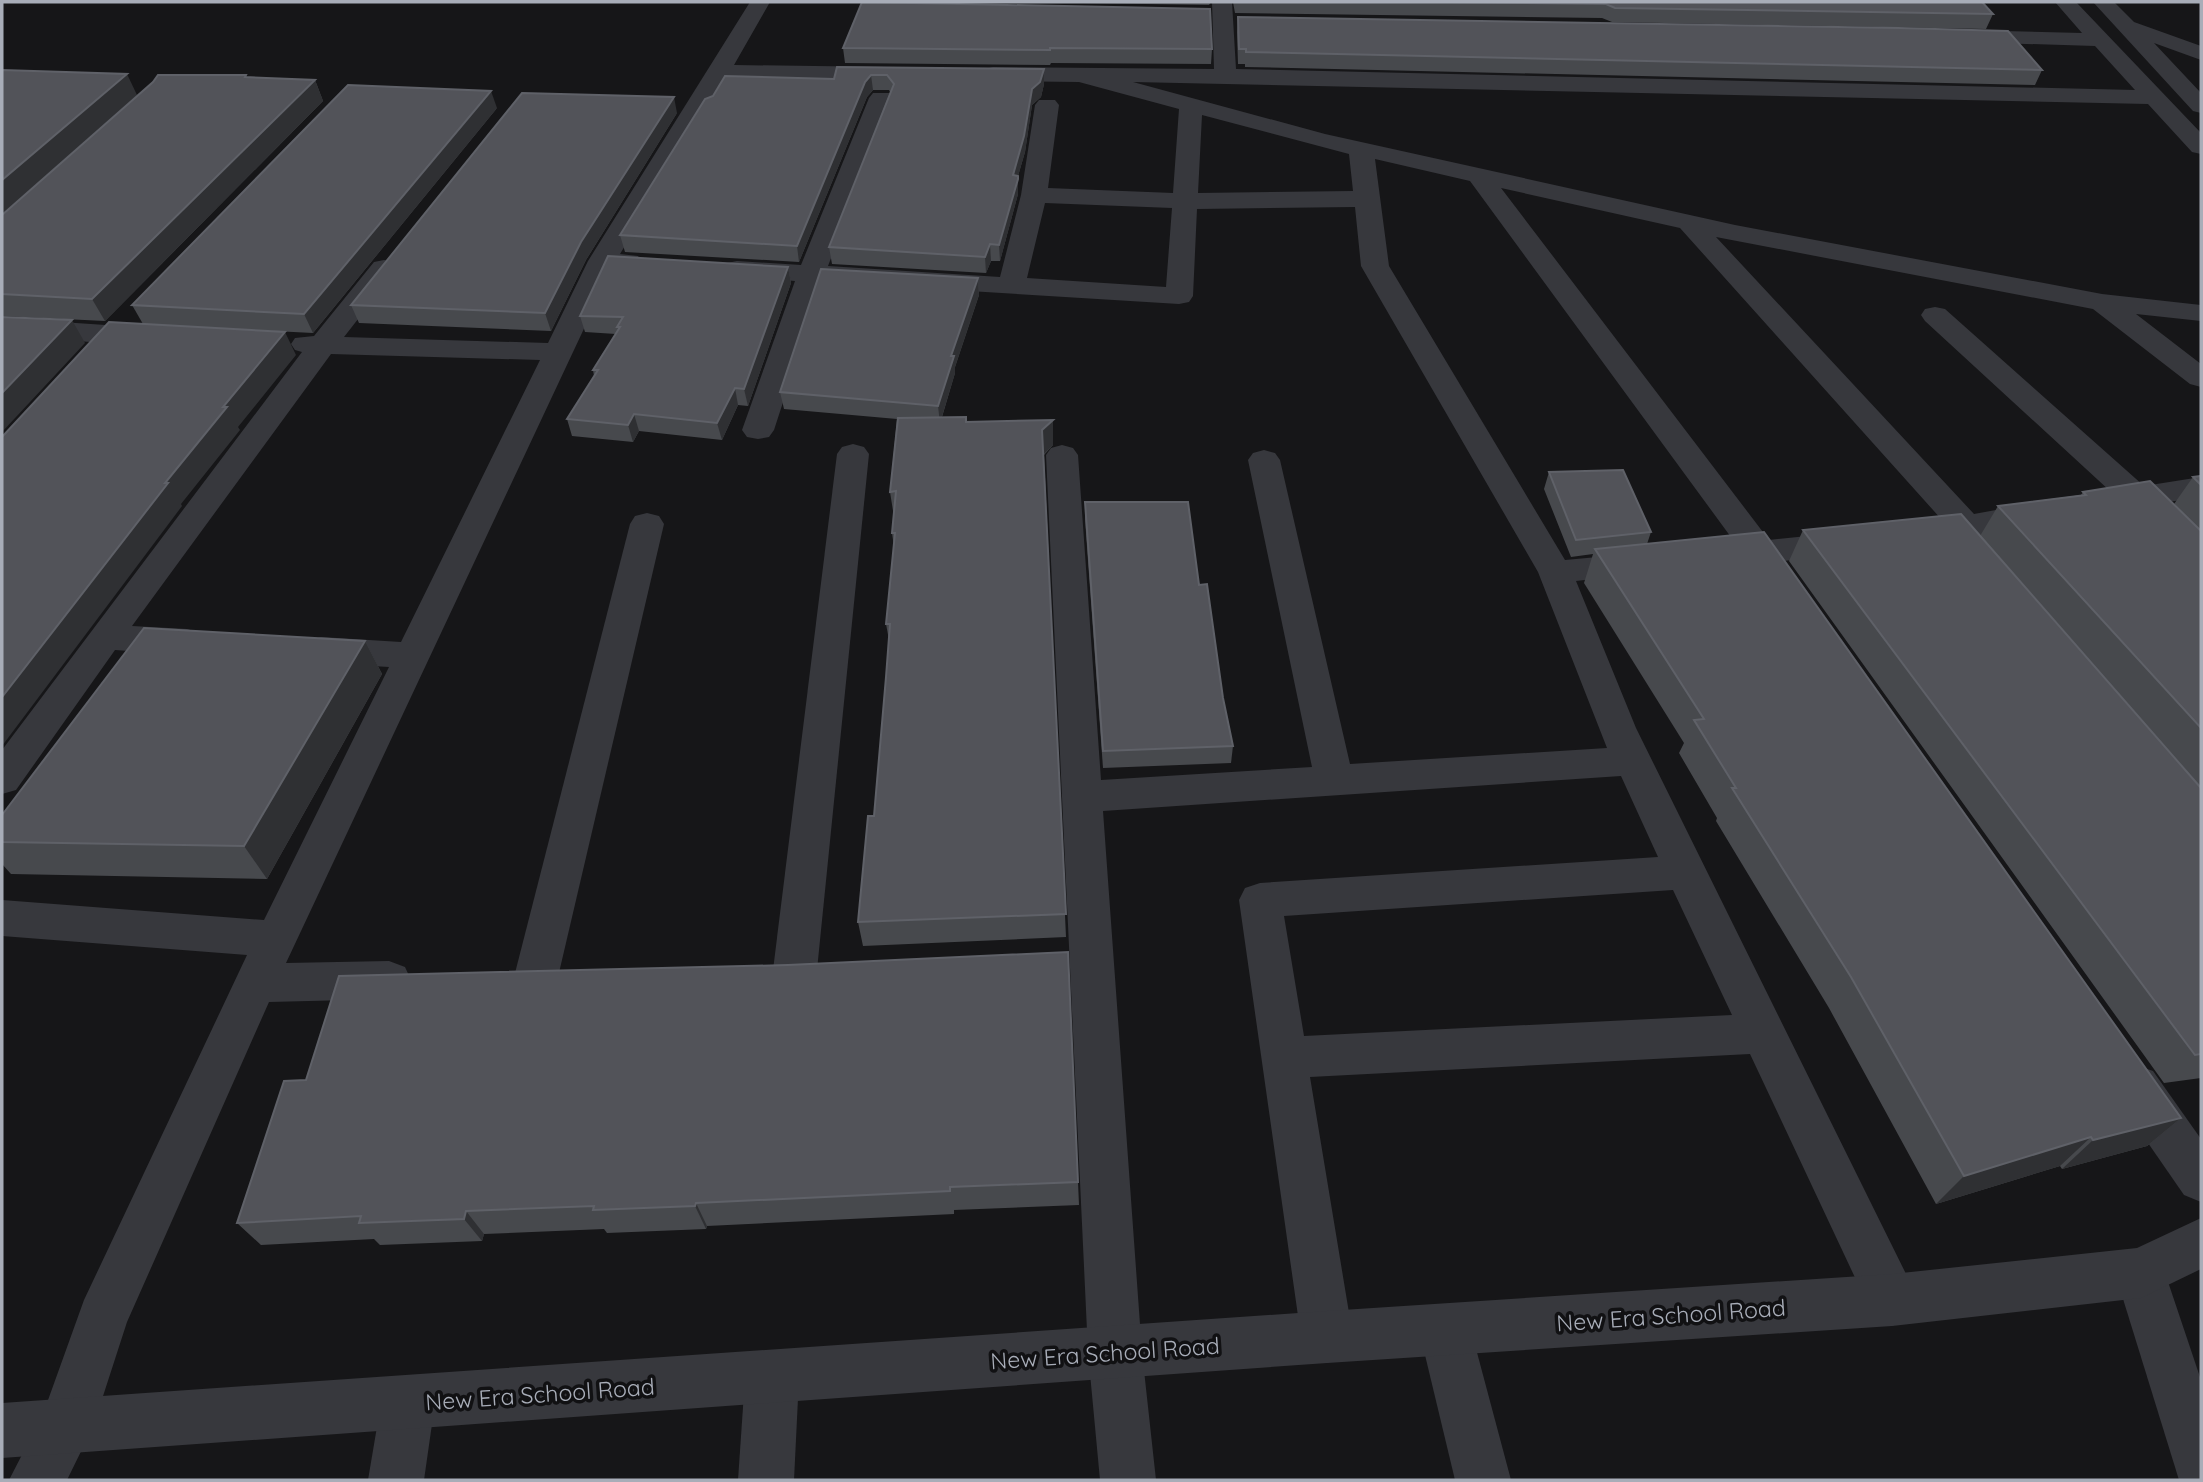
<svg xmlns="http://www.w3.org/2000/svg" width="2203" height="1482" viewBox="0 0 2203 1482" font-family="Quicksand,sans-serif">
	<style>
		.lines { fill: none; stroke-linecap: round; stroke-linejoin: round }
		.minor { fill: #37383d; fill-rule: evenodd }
		.tertiary { fill: #37383d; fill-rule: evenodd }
		.wall { fill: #47494d }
		.shaded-wall { fill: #2f3033 }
		.building { fill: #525359; stroke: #5f6168; stroke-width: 2 }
		.labels { text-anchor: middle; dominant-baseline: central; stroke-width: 7; stroke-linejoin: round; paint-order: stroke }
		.near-street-label { font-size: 23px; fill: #a8adb8; stroke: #111113 }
	</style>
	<rect width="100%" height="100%" fill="#161618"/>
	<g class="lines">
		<g class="minor">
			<polygon points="750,2 770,2 734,65 887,67 895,69 898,74 895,79 887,81 726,79 620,254 638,256 642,262 638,268 612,269 286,963 389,961 405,967 411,980 405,993 389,999 269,1002 127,1322 93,1427 67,1480 9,1480 43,1414 84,1300 247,955 2,936 2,900 264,920 389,667 321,663 308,659 303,650 308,641 321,637 401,642 540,360 331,354 132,626 187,629 200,633 205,642 200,651 187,655 115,650 16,790 2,794 2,750 302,352 295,350 291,344 295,338 314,336 374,262 384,260 394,262 398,268 344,337 548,343 588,261"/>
			<path d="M1212 2H1232L1236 69 2135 90 2095 46 1963 42 1955 41 1952 36 1955 31 1963 30 2082 33 2055 2H2076L2201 133V154L2192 152 2148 104 1133 82 1325 134 1735 225 2102 294 2201 305V321L2136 314 2201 364V387L2190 384 2093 309 1716 237 1974 514 2040 502 2052 506 2057 513 2052 520 2040 524 1921 546 1909 543 1904 535 1909 527 1942 520 1680 228 1501 188 1769 540 1847 532 1859 535 1864 543 1859 551 1784 561 1790 570 1785 578C1767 583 1761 579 1751 564L1726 567 1714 564 1709 556 1714 548 1736 544 1470 181 1375 159 1389 266 1565 560 1641 553 1653 556 1658 564 1653 572 1576 581 1636 728 1910 1282 1918 1300 1910 1318 1892 1326 1874 1318 1750 1054 1310 1077 1353 1337 1346 1356 1327 1363 1308 1356 1301 1337 1239 900 1245 888 1260 883 1658 857 1621 776 1103 811 1142 1352 1156 1480H1100L1088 1352 1046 455 1051 448 1062 445 1073 448 1078 455 1101 780 1312 767 1248 460 1253 453 1264 450 1275 453 1280 460 1350 764 1607 748 1538 572 1361 266 1355 207 1197 209 1193 296 1189 302 1179 304 822 282 774 430 769 437 758 439 747 437 742 430 795 281 727 275 723 269 727 263 737 261 801 265 869 98 873 93H889L893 98 828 266 1000 277 1021 195 1035 105 1039 100H1055L1059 105 1048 188 1173 193 1179 109 1079 82 993 81 985 79 982 74 985 69 993 67 1214 69ZM1202 115 1349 154 1353 191 1198 193ZM1045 203 1172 208 1166 287 1027 278ZM1673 890 1732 1015 1304 1036 1284 916Z"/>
			<polygon points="2093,2 2114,2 2134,22 2201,46 2201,60 2154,43 2201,93 2201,113 2193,111"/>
			<polygon points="1935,307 1945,309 2144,486 2201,477 2201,497 2162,503 2201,541 2201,572 2189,569 2129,508 2110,511 2098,508 2094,501 2098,494 2110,491 1925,321 1921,315 1925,309"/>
			<polygon points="2,318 150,328 160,331 164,337 160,343 150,346 2,336"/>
			<polygon points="853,444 864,447 869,454 817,970 811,983 795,989 779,983 773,970 837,454 842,447"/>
			<polygon points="647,513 659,516 664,524 558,977 552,990 536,996 520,990 514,977 630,524 635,516"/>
			<polygon points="2136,1065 2153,1071 2201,1139 2201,1202 2184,1195 2119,1101 2113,1086 2119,1071"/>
			<polygon points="2141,1248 2159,1255 2201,1380 2201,1480 2179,1480 2115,1273 2123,1255"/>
			<polygon points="1445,1304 1464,1311 1471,1330 1511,1480 1455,1480 1419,1330 1426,1311"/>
			<polygon points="772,1351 791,1359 799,1378 794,1480 738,1480 745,1378 753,1359"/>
			<polygon points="408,1376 427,1384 435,1403 424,1480 368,1480 381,1403 389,1384"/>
		</g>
		<polygon class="tertiary" points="2201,1218 2201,1269 2141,1298 1892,1326 1327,1363 2,1458 2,1403 1327,1311 1892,1274 2137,1248"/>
	</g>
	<g class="wall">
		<polygon points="862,2 1212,49 1211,64 1051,63 1050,65 845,63 843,48"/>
		<polygon points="1013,2 1211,2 1209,5"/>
		<polygon points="1233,2 1982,2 1993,14 1986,29 1612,22 1602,18 1235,13"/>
		<polygon points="1238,17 2042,70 2035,85 1245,67 1245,64 1238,64 1237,32"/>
		<polygon points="837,67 1044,84 1041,97 1032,105 1025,152 1018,176 1018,194 1000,261 991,261 986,273 832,264 829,247 890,92 889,90 873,90 867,97 799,262 625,252 620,235 834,79"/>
		<polygon points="247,77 315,80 323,101 105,321 2,316 2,215"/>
		<polygon points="497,108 313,333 143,324 132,305"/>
		<polygon points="677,113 586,260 551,331 359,323 351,305"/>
		<polygon points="788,267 791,283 748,406 738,405 722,440 639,431 633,442 572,436 567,419 594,376 593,370 616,334 585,332 580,316"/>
		<polygon points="978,278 979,295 955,367 955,373 942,417 967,422 1053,420 1053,445 1044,455 1066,937 863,946 858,922 874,816 886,677 889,640 886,624 894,547 892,533 894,517 890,492 897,419 784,409 780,392"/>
		<polygon points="1549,472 1651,532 1647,544 2181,1118 2147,1146 2062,1169 2060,1166 1936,1204 1829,1008 1716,821 1717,818 1679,753 1684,743 1584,583 1593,554 1571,557 1544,489"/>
		<polygon points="2201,476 2201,1078 2164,1083 1789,561 1803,530 1980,536 1998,506 2081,495 2083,492 2174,504 2193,477"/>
		<polygon points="1085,502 1199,585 1233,746 1231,763 1103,768 1085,519"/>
		<polygon points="365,641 382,674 267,879 11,874 2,864 2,815"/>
		<polygon points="284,1081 1078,1182 1079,1205 954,1210 954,1214 707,1226 706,1229 607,1233 604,1229 484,1234 482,1241 380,1245 374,1239 261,1245 237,1223"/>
	</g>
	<g class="shaded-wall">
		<polygon points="1044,69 1044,84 1041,97 1032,105 1025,152 1018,176 1018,194 1000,261 999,245 1032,89"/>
		<polygon points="127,74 137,95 2,214 2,180"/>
		<polygon points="871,75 873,90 867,97 799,262 797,246 865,82"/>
		<polygon points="315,80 323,101 105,321 92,299"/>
		<polygon points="491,91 497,108 313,333 304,314"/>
		<polygon points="674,97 677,113 586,260 551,331 545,313 581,242"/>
		<polygon points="990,244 991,261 986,273 985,257"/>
		<polygon points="788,267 791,283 748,406 744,389"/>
		<polygon points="978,278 979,295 955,367 955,373 940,423 938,406 951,356"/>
		<polygon points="72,320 85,343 2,432 2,393"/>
		<polygon points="285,332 296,355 238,427 240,430 181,504 182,506 2,746 2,697 223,407"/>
		<polygon points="735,388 738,405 722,440 717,423"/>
		<polygon points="634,414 639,431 633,442 628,425"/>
		<polygon points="1053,420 1053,445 1043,455 1042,430"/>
		<polygon points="365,641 382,674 267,879 244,846"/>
		<polygon points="2181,1118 2147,1146 2062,1169 2093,1140"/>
		<polygon points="2091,1137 2060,1166 1936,1204 1964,1176"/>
		<polygon points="696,1203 707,1226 706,1229 695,1206"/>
		<polygon points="466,1211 484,1234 482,1241 464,1219"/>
	</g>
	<g class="building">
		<polygon points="862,2 1210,9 1212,49 1050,48 1050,50 843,48"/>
		<polygon points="1449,2 1982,2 1993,14 1615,8 1606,4"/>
		<polygon points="1238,17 1899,28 2008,31 2042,70 1246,52 1246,49 1239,49"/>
		<polygon points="837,67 1044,69 1040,82 1032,89 1024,136 1013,175 1018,176 1018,179 999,245 990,244 985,257 829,247 894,84 887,75 871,75 865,82 797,246 620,235 705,99 713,96 725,76 834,79"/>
		<polygon points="2,70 127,74 2,180"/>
		<polygon points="158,75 246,75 245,77 315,80 92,299 2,294 2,215 153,82"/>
		<polygon points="348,85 491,91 304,314 132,305"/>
		<polygon points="522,93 674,97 581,242 545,313 351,305"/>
		<polygon points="608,256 788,267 744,389 735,388 717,423 634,414 628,425 567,419 598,370 593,370 620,327 617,327 623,317 580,316"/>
		<polygon points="821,269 978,278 951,356 954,356 938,406 780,392"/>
		<polygon points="2,317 72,320 2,393"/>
		<polygon points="109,322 285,332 223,407 227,407 165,483 168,483 2,697 2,437"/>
		<polygon points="966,417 966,422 1053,420 1042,430 1066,914 858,922 868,816 874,816 886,677 890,624 886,624 895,533 892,533 896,491 890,492 898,418"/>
		<polygon points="1623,470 1651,532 1576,540 1549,472"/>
		<polygon points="2201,476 2201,485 2193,477"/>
		<polygon points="2150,481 2201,531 2201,728 1998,506 2086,495 2083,492"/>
		<polygon points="1085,502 1188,502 1199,585 1207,584 1223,698 1233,746 1103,751"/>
		<polygon points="1961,514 2201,788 2201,1054 2195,1055 1803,530"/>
		<polygon points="1764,532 2181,1118 2093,1140 2091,1137 1964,1176 1851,977 1732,788 1736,788 1694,720 1704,719 1595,549"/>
		<polygon points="144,628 365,641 244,846 2,842 2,815"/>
		<polygon points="1068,952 1078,1182 950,1187 950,1191 696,1203 695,1206 593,1210 594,1206 466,1211 464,1219 359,1223 361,1216 237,1223 284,1081 306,1080 339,976 788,965"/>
	</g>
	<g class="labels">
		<g class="near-street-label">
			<text transform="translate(1671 1315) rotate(-4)">New Era School Road</text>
			<text transform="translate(1105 1353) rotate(-4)">New Era School Road</text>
			<text transform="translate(540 1394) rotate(-4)">New Era School Road</text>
		</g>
	</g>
	<rect width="2203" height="1482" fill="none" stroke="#a8adb8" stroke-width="7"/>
</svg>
